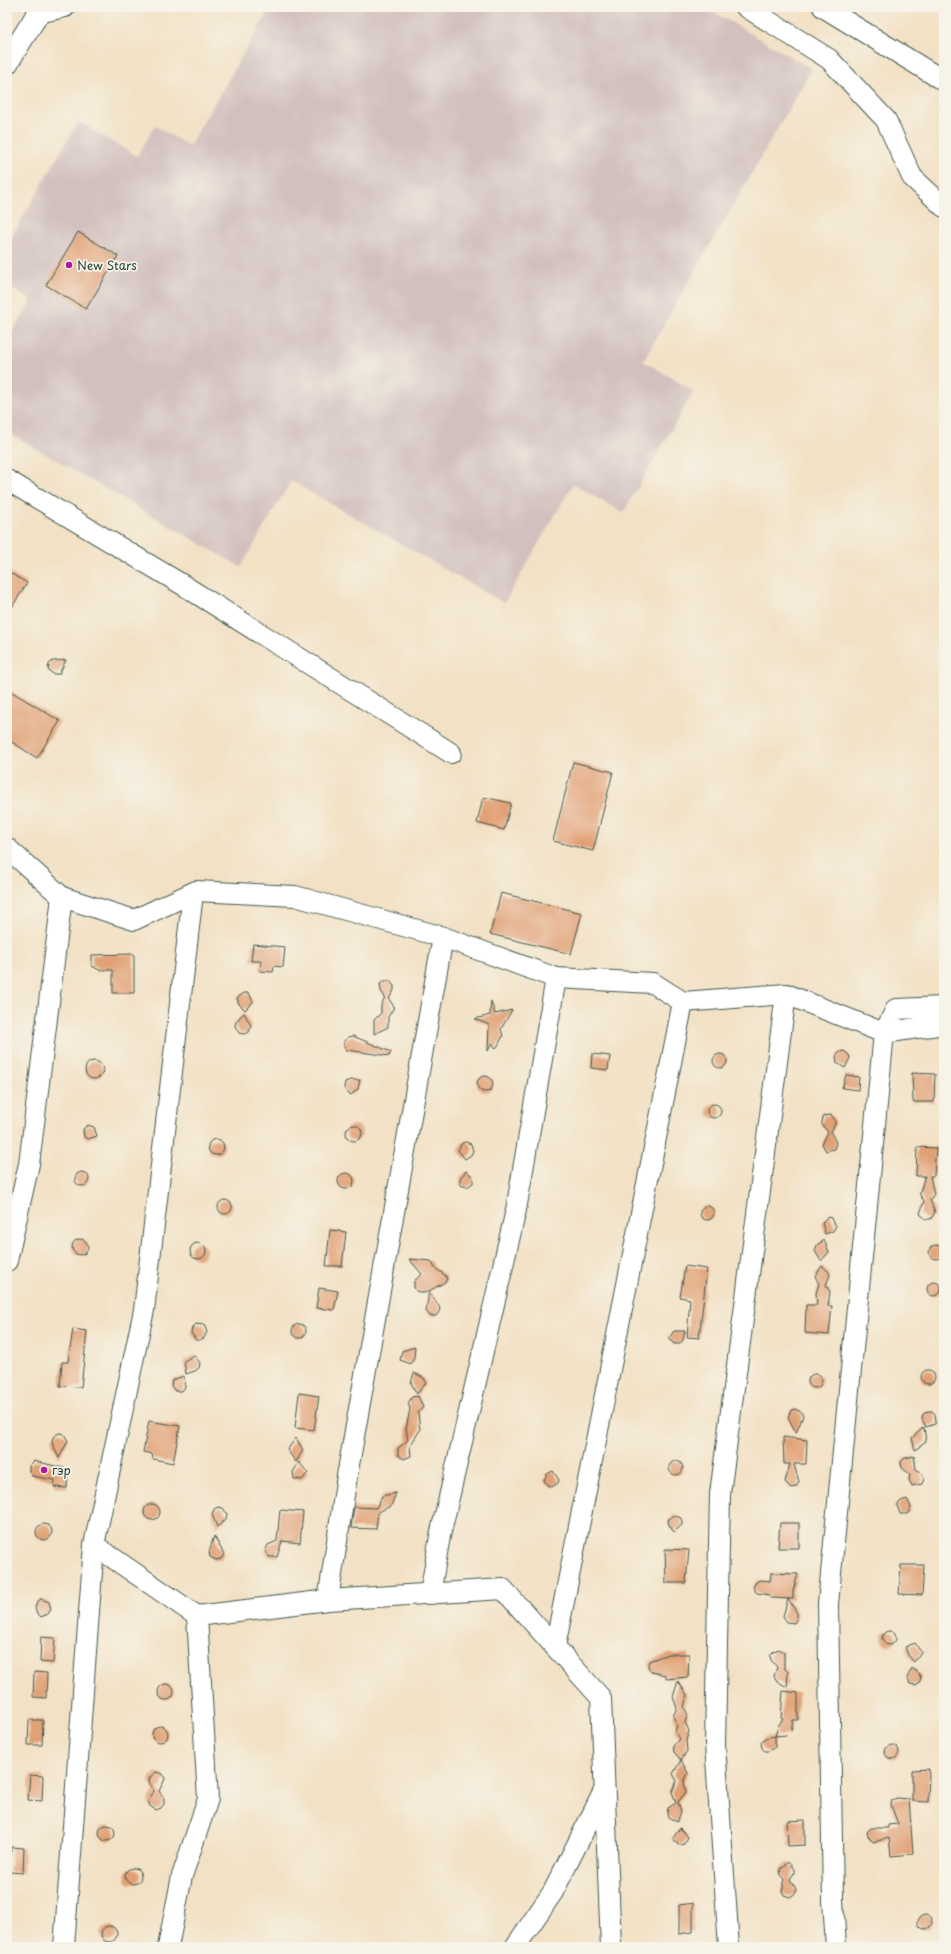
<svg xmlns="http://www.w3.org/2000/svg" width="951" height="1954" viewBox="0 0 951 1954" font-family="'Playpen Sans',sans-serif">
	<style>
		.industrial { fill: #d1c0bd }
		.building { fill: #e1a074 }
		.lines { fill: none; stroke-linecap: round; stroke-linejoin: round }
		.minor-casing { stroke: #3f564a; stroke-width: 22 }
		.highway-casing { stroke: #3f564a; stroke-width: 24 }
		.minor { stroke: #fff; stroke-width: 20 }
		.highway { stroke: #fff; stroke-width: 22 }
		.poi-dot { fill: #b5179e; stroke: #f7f3e8; stroke-width: 1.5 }
		.labels { text-anchor: middle; dominant-baseline: central; stroke-width: 3.5; stroke-linejoin: round; paint-order: stroke }
		.poi-label { font-size: 12px; fill: #1f3d34; stroke: #f7f3e8; text-anchor: start }
	</style>
	<rect width="100%" height="100%" fill="#f7f3e8"/>
	<filter id="ink" filterUnits="userSpaceOnUse"><feTurbulence type="fractalNoise" baseFrequency=".025" numOctaves="2"/><feDisplacementMap in="SourceGraphic" scale="8" xChannelSelector="R" yChannelSelector="G"/><feConvolveMatrix kernelMatrix="1 2 1 2 8 2 1 2 1" color-interpolation-filters="sRGB"/></filter>
	<filter id="wash" filterUnits="userSpaceOnUse"><feTurbulence type="fractalNoise" baseFrequency=".012" numOctaves="4" result="noise"/><feDisplacementMap in="SourceGraphic" scale="16" xChannelSelector="R" yChannelSelector="G"/><feGaussianBlur stdDeviation="0.9" result="paint"/><feColorMatrix in="noise" values="0 0 0 0 0 0 0 0 0 0 0 0 0 0 0 0 0 1.4 0 .05"/><feComposite in="paint" operator="in"/></filter>
	<g filter="url(#wash)">
		<rect width="100%" height="100%" fill="#f2e1c4"/>
		<polygon class="industrial" points="271,7 705,7 812,69 643,361 694,391 623,513 573,484 504,603 291,481 241,567 7,432 7,341 32,300 7,286 7,245 78,122 137,156 155,126 189,146"/>
		<g id="blocks">
			<g class="building">
				<polygon points="78,232 118,256 86,309 46,285"/>
				<polygon points="7,571 27,583 7,615"/>
				<polygon points="66,660 59,674 53,674 48,670 49,664 53,661"/>
				<polygon points="7,689 60,721 37,758 7,739"/>
				<polygon points="573,762 613,772 593,851 553,841"/>
				<polygon points="483,797 511,803 504,830 477,823"/>
				<polygon points="501,893 582,913 571,954 490,934"/>
				<polygon points="253,944 285,947 283,967 274,966 273,972 260,971 261,961 251,961"/>
				<polygon points="134,954 134,993 113,993 113,970 99,970 92,966 92,955"/>
				<polygon points="384,981 390,981 394,986 394,990 389,999 394,1007 388,1017 388,1027 374,1034 374,1020 381,1013 381,1005 385,997 381,991 380,984"/>
				<polygon points="244,993 249,993 253,1002 245,1010 239,1004 237,998"/>
				<polygon points="491,1001 495,1014 512,1010 501,1029 503,1036 496,1049 492,1043 488,1051 489,1025 475,1019 490,1015"/>
				<polygon points="244,1013 251,1025 249,1032 244,1034 239,1033 235,1026 236,1021"/>
				<polygon points="353,1036 391,1052 389,1056 347,1050 344,1046 344,1041 348,1037"/>
				<polygon points="844,1051 849,1055 850,1058 845,1068 837,1063 836,1056 840,1052"/>
				<polygon points="592,1054 610,1056 608,1070 591,1068"/>
				<circle cx="720" cy="1061" r="7"/>
				<circle cx="94" cy="1070" r="9"/>
				<polygon points="912,1073 935,1074 934,1102 913,1102"/>
				<polygon points="846,1075 859,1077 858,1090 842,1088"/>
				<circle cx="485" cy="1084" r="8"/>
				<polygon points="350,1080 360,1080 358,1089 351,1095 346,1092 344,1088 345,1082"/>
				<circle cx="714" cy="1111" r="7"/>
				<polygon points="831,1115 835,1120 835,1124 831,1132 836,1143 834,1149 826,1151 822,1144 828,1132 822,1125 822,1121 824,1116"/>
				<polygon points="88,1125 94,1127 97,1136 88,1139 84,1137 83,1129"/>
				<circle cx="354" cy="1133" r="8"/>
				<circle cx="216" cy="1147" r="8"/>
				<polygon points="466,1142 471,1144 473,1151 471,1155 465,1159 458,1150 462,1143"/>
				<polygon points="917,1147 936,1148 934,1176 930,1176 934,1194 930,1200 935,1212 931,1219 926,1219 920,1214 924,1201 920,1195 920,1192 925,1176 916,1176"/>
				<polygon points="466,1171 472,1176 473,1179 473,1183 467,1187 460,1185 460,1178"/>
				<circle cx="82" cy="1179" r="7"/>
				<circle cx="346" cy="1181" r="8"/>
				<circle cx="225" cy="1207" r="7"/>
				<circle cx="707" cy="1213" r="7"/>
				<polygon points="831,1217 836,1226 833,1231 825,1234 822,1223 826,1218"/>
				<polygon points="330,1230 346,1232 342,1266 326,1266"/>
				<circle cx="80" cy="1247" r="8"/>
				<polygon points="824,1240 829,1252 821,1261 815,1251 817,1245"/>
				<circle cx="198" cy="1251" r="8"/>
				<circle cx="936" cy="1252" r="7"/>
				<polygon points="409,1259 431,1261 435,1268 445,1275 447,1279 445,1282 429,1291 440,1308 439,1312 436,1316 430,1316 426,1311 429,1291 424,1293 416,1291 414,1287 414,1281 422,1274"/>
				<polygon points="685,1266 707,1269 699,1338 687,1337 690,1299 680,1297"/>
				<polygon points="822,1266 829,1272 830,1275 826,1285 830,1292 828,1306 832,1306 829,1335 805,1333 806,1305 817,1305 816,1293 819,1284 815,1276"/>
				<circle cx="934" cy="1289" r="7"/>
				<polygon points="319,1288 338,1291 334,1310 316,1308"/>
				<circle cx="299" cy="1331" r="7"/>
				<polygon points="196,1324 204,1325 207,1332 204,1338 197,1341 191,1333 192,1328"/>
				<polygon points="73,1329 87,1331 81,1387 60,1386 62,1362 68,1362"/>
				<polygon points="674,1331 685,1331 683,1340 680,1344 674,1344 671,1341 669,1338"/>
				<polygon points="415,1347 414,1358 411,1364 400,1360 402,1351"/>
				<polygon points="194,1355 200,1363 199,1368 195,1371 186,1374 184,1361"/>
				<circle cx="928" cy="1377" r="7"/>
				<polygon points="414,1373 424,1378 426,1383 417,1394 411,1383"/>
				<circle cx="815" cy="1381" r="7"/>
				<polygon points="184,1376 185,1387 182,1391 175,1391 171,1386 172,1380"/>
				<polygon points="299,1393 319,1396 314,1430 295,1428"/>
				<polygon points="418,1396 423,1407 418,1413 420,1430 410,1446 411,1456 404,1459 398,1455 398,1448 408,1440 406,1429 410,1409 408,1403 412,1397"/>
				<polygon points="795,1409 801,1412 803,1416 796,1433 788,1417 791,1410"/>
				<polygon points="928,1411 932,1411 935,1414 936,1420 935,1424 926,1427 922,1419 923,1414"/>
				<polygon points="149,1421 180,1426 173,1463 153,1459 152,1454 143,1452"/>
				<polygon points="924,1427 926,1442 915,1450 912,1438"/>
				<polygon points="59,1433 64,1434 68,1441 59,1458 52,1443 53,1437"/>
				<polygon points="783,1437 807,1440 806,1464 794,1464 799,1482 796,1487 791,1488 785,1482 790,1464 784,1464"/>
				<polygon points="296,1438 303,1450 296,1462 287,1450"/>
				<polygon points="914,1456 916,1469 922,1474 924,1479 922,1484 912,1486 909,1480 910,1474 902,1468 901,1462 905,1458"/>
				<circle cx="676" cy="1468" r="7"/>
				<polygon points="34,1461 68,1469 67,1488 54,1487 55,1480 32,1476 29,1471 29,1466"/>
				<polygon points="299,1462 308,1473 302,1480 294,1479 293,1472"/>
				<polygon points="553,1471 559,1480 558,1483 552,1487 547,1485 544,1480 547,1474"/>
				<polygon points="396,1493 391,1506 378,1512 376,1529 351,1528 354,1507 376,1508 382,1496"/>
				<polygon points="907,1499 911,1507 909,1512 907,1514 900,1514 897,1505 901,1501"/>
				<circle cx="152" cy="1512" r="8"/>
				<polygon points="218,1507 223,1508 227,1514 226,1519 217,1527 212,1514 214,1509"/>
				<polygon points="280,1510 303,1512 300,1543 282,1541 277,1557 269,1557 265,1551 268,1545 277,1541"/>
				<polygon points="674,1515 681,1518 682,1522 682,1525 674,1532 669,1525 668,1520"/>
				<polygon points="780,1523 799,1523 799,1548 778,1548"/>
				<circle cx="44" cy="1532" r="8"/>
				<polygon points="214,1536 224,1554 221,1559 216,1560 210,1557 209,1552"/>
				<polygon points="665,1549 689,1550 686,1583 666,1583"/>
				<polygon points="901,1565 924,1565 922,1595 899,1594"/>
				<polygon points="771,1573 798,1574 793,1591 793,1599 770,1598 770,1595 757,1593 755,1591 753,1587 756,1582 760,1580 770,1581"/>
				<polygon points="41,1599 49,1602 51,1609 48,1614 41,1617 36,1612 35,1607 37,1602"/>
				<polygon points="788,1599 797,1613 797,1618 794,1623 787,1622 783,1616"/>
				<circle cx="889" cy="1638" r="7"/>
				<polygon points="41,1637 55,1638 53,1663 40,1662"/>
				<polygon points="915,1643 921,1652 914,1662 908,1655 905,1647"/>
				<polygon points="779,1649 784,1653 784,1668 788,1672 787,1687 777,1681 774,1676 777,1667 771,1660 770,1655 774,1651"/>
				<polygon points="668,1654 689,1654 688,1677 666,1679 666,1675 651,1672 648,1666 649,1661"/>
				<polygon points="912,1668 919,1674 921,1678 919,1683 916,1685 910,1684 907,1678"/>
				<polygon points="34,1672 47,1673 46,1698 33,1697"/>
				<polygon points="678,1681 687,1695 684,1707 688,1715 685,1722 689,1731 686,1740 687,1751 681,1760 688,1773 684,1782 686,1792 678,1802 681,1812 677,1822 668,1817 667,1813 668,1808 676,1803 672,1792 677,1781 673,1774 681,1760 674,1752 673,1746 679,1739 675,1731 677,1725 673,1716 677,1708 673,1697"/>
				<circle cx="166" cy="1692" r="8"/>
				<polygon points="783,1691 798,1693 798,1720 793,1720 791,1731 787,1735 775,1736 775,1747 769,1751 765,1751 762,1748 761,1742 765,1738 775,1736 778,1726 783,1719 781,1718"/>
				<polygon points="29,1720 43,1720 42,1745 28,1745"/>
				<circle cx="160" cy="1734" r="8"/>
				<circle cx="892" cy="1752" r="7"/>
				<polygon points="929,1769 928,1802 912,1801 912,1770"/>
				<polygon points="156,1772 163,1774 165,1779 159,1791 164,1798 164,1804 161,1808 156,1810 150,1806 148,1801 154,1791 149,1782 150,1777"/>
				<polygon points="30,1775 43,1776 42,1801 28,1800"/>
				<polygon points="897,1798 909,1799 913,1854 891,1856 889,1838 873,1842 868,1836 867,1832 871,1828 888,1828 888,1825 898,1824 891,1805 892,1800"/>
				<polygon points="805,1820 805,1845 788,1846 787,1821"/>
				<circle cx="107" cy="1833" r="8"/>
				<polygon points="680,1828 688,1837 684,1844 678,1845 673,1838"/>
				<polygon points="11,1847 24,1848 23,1873 10,1872"/>
				<polygon points="788,1862 794,1869 794,1873 790,1879 796,1889 796,1893 790,1897 784,1895 782,1891 785,1879 781,1875 780,1869"/>
				<circle cx="133" cy="1876" r="8"/>
				<polygon points="693,1903 693,1932 679,1934 679,1905"/>
				<circle cx="925" cy="1922" r="7"/>
				<circle cx="109" cy="1934" r="8"/>
			</g>
		</g>
	</g>
	<g filter="url(#ink)">
		<use href="#blocks" fill-opacity="0" stroke="#3f564a" stroke-width="1"/>
		<g class="lines">
			<defs>
				<g id="minor">
					<polyline points="746,7 829,59 886,120 912,177 944,207"/>
					<polyline points="823,7 944,81"/>
					<polyline points="38,13 65,7"/>
					<polyline points="7,480 183,585 451,753"/>
					<polyline points="7,848 62,897 134,920 196,891 295,896 443,937 556,978 653,983 683,1002 786,994 884,1033 896,1009 944,1007"/>
					<polyline points="7,1261 29,1164 62,897"/>
					<polyline points="94,1545 197,1616 328,1600 503,1589 601,1698 611,1947"/>
					<polyline points="430,1594 440,1536 516,1210 556,978"/>
					<polyline points="328,1600 347,1476 443,937"/>
					<polyline points="555,1647 683,1002"/>
					<polyline points="64,1947 94,1545 144,1310 193,893"/>
					<polyline points="168,1947 182,1876 208,1799 197,1616"/>
					<polyline points="515,1947 553,1892 604,1791"/>
					<polyline points="729,1947 715,1745 720,1494 786,994"/>
					<polyline points="836,1947 833,1900 828,1604 884,1033 944,1024"/>
				</g>
				<polyline id="highway" points="7,63 42,7"/>
			</defs>
			<use href="#minor" class="minor-casing"/>
			<use href="#highway" class="highway-casing"/>
			<use href="#minor" class="minor"/>
			<use href="#highway" class="highway"/>
		</g>
	</g>
	<g class="poi-dot">
		<circle cx="69" cy="265" r="4"/>
		<circle cx="44" cy="1470" r="4"/>
	</g>
	<g class="labels">
		<g class="poi-label">
			<text x="77" y="265">New Stars</text>
			<text x="52" y="1470">гэр</text>
		</g>
	</g>
	<rect width="951" height="1954" fill="none" stroke="#f7f3e8" stroke-width="24"/>
</svg>
